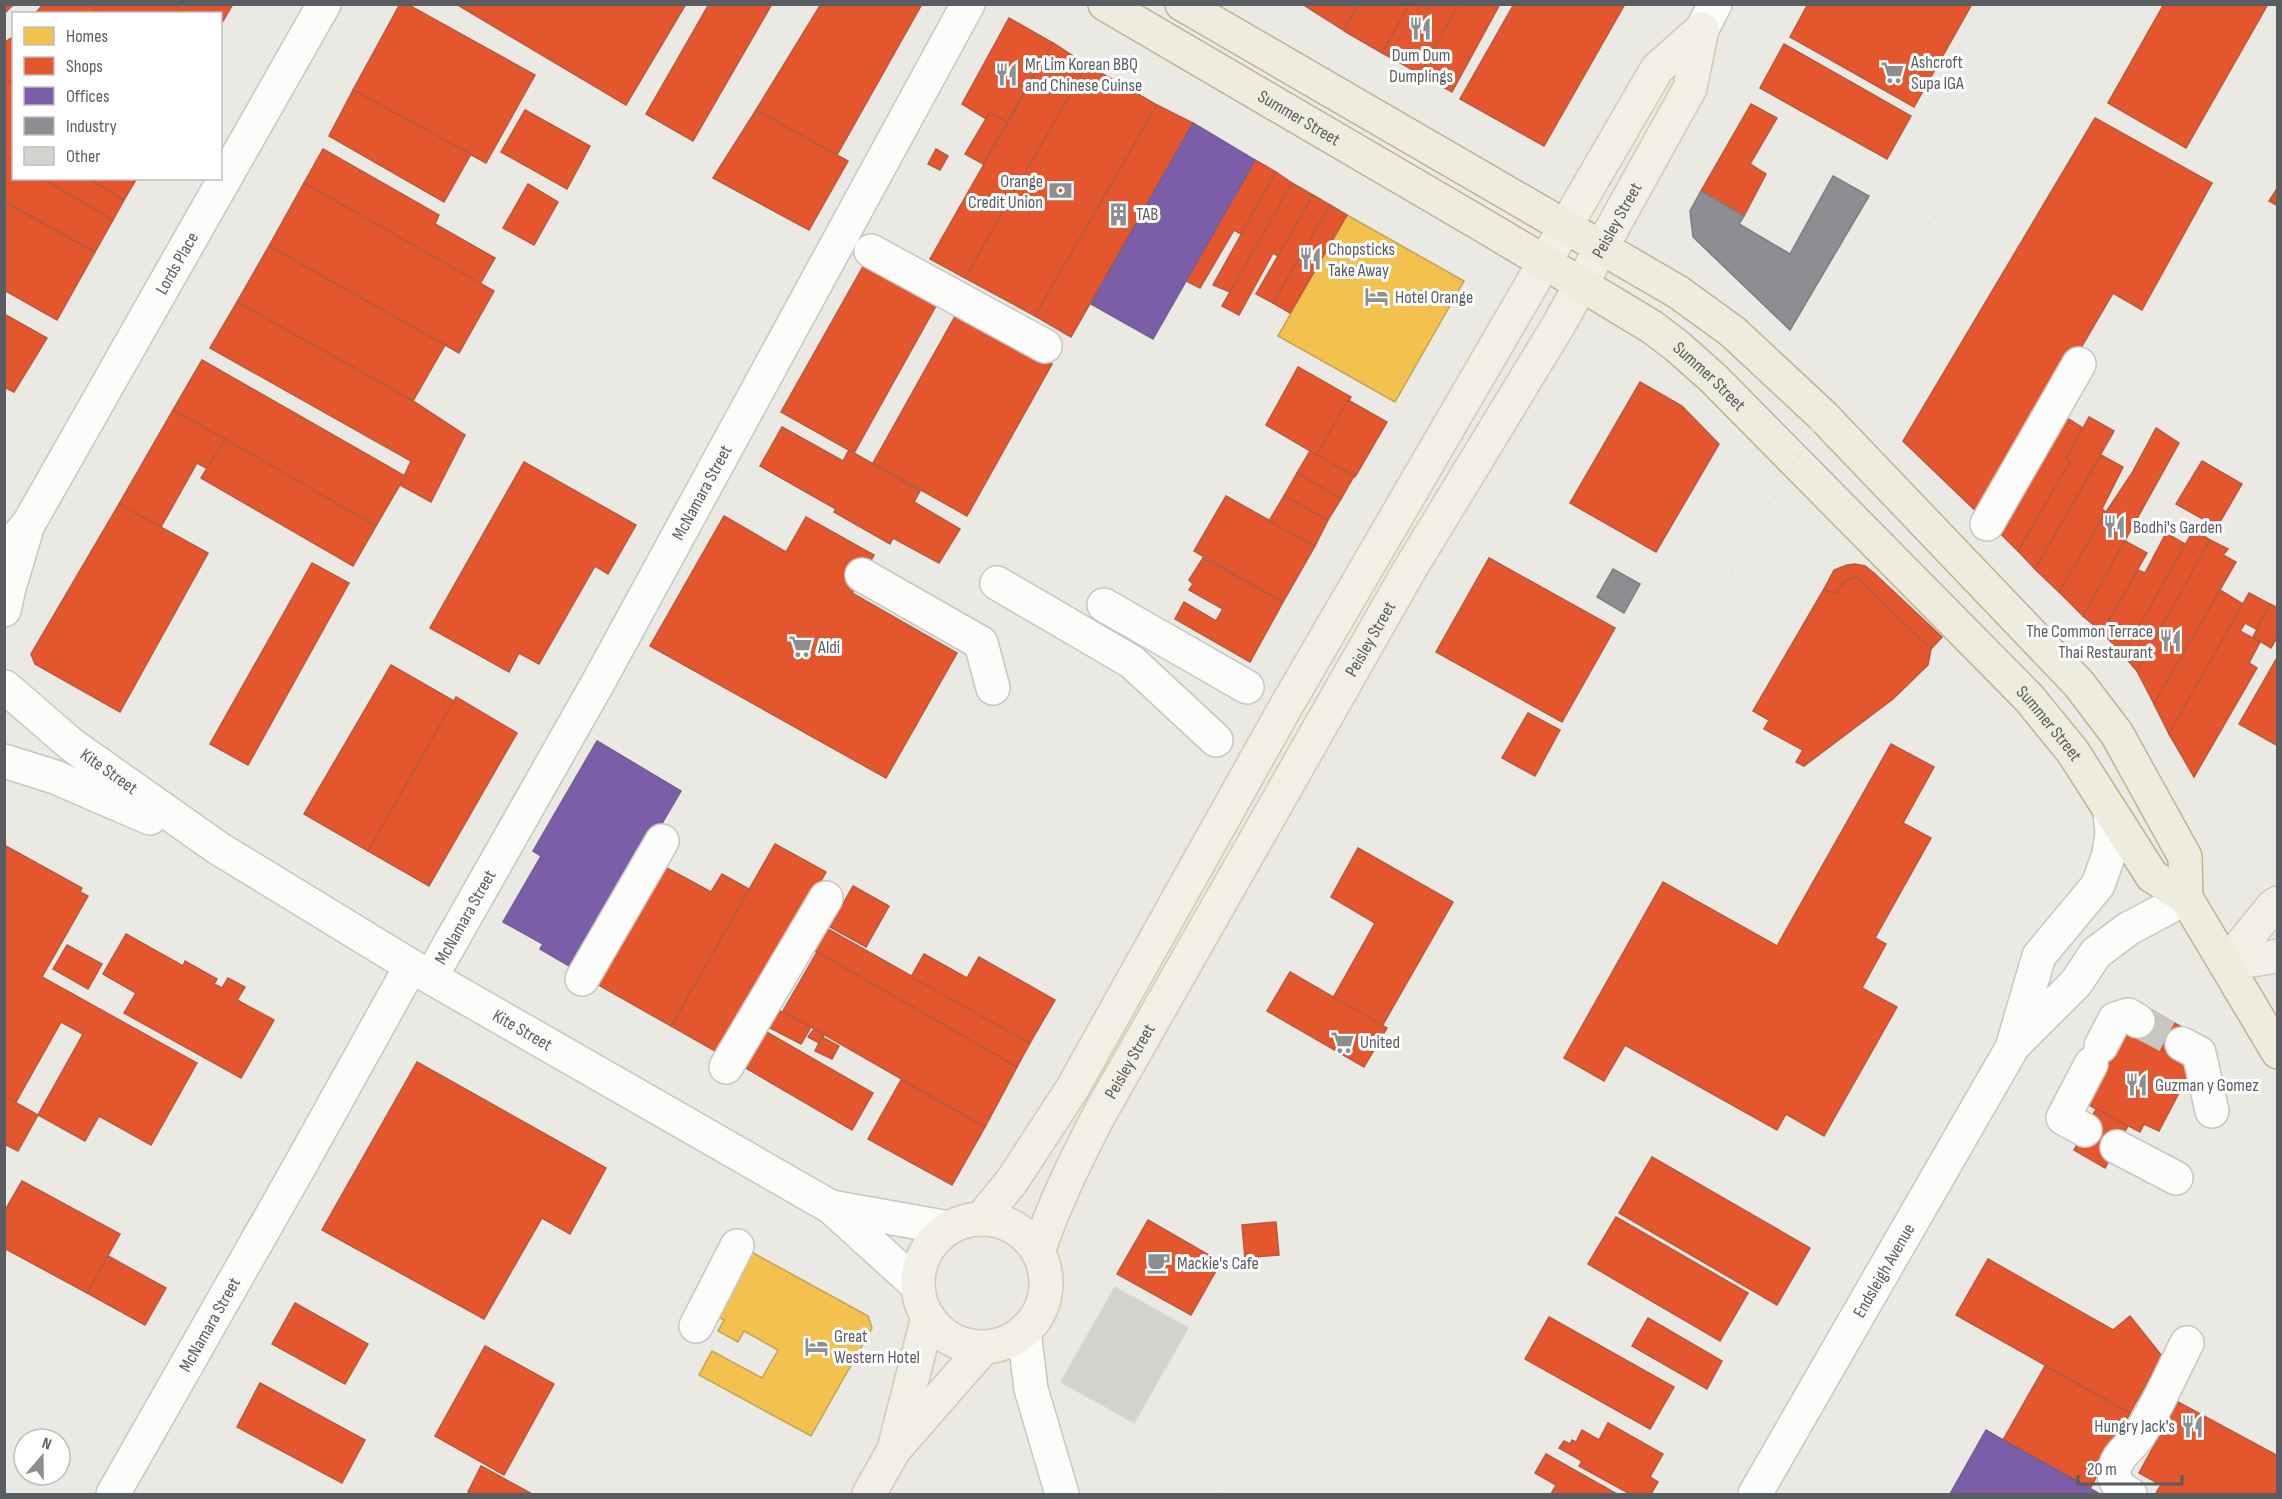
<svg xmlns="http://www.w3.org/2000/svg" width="2282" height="1499" viewBox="0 0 2282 1499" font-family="'Sofia Sans Condensed',sans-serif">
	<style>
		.homes { fill: #f2c14e; stroke: #c4a354; stroke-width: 1.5 }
		.shops { fill: #e4572e; stroke: #ba593e; stroke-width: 1.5 }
		.offices { fill: #7b5ea7; stroke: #715e92; stroke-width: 1.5 }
		.industry { fill: #8d8d92; stroke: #7d7f84; stroke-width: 1.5 }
		.building { fill: #d3d2ce; stroke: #dad7d2; stroke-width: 1.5 }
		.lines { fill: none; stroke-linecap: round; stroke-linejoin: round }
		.minor-tunnel { stroke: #c6c6c3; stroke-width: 33; stroke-dasharray: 33 16; stroke-linecap: butt }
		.minor-casing { stroke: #c6c6c4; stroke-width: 36 }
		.major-casing { stroke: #d3caaf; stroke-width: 36 }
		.highway-casing { stroke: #c1b390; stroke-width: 36 }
		.minor { stroke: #fcfcfb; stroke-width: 33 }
		.major { stroke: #f2f0e6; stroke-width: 33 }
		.highway { stroke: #eeebdf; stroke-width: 33 }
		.rail { stroke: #e2e2e1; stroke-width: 4.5; stroke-dasharray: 1.5 8; stroke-linecap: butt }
		.labels { text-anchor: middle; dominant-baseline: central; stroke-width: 6; stroke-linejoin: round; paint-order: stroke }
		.poi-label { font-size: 18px; fill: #595d62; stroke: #fff; text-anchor: start }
		.street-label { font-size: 18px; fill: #595d62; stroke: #fff }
	</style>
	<rect width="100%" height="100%" fill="#eae9e3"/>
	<g class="homes">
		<polygon points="1347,215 1464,281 1395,402 1278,336"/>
		<polygon points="746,1249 868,1316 872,1328 811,1436 699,1375 712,1351 762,1378 778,1350 744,1331 738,1342 718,1331 724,1320 711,1313"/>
	</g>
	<g class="shops">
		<polygon points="4,4 14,4 4,14"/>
		<polygon points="43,4 88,4 103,14 35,14"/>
		<polygon points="88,4 173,4 189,14 103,14"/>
		<polygon points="173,4 233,4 220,26 220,14 189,14"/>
		<polygon points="400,4 407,4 535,75 486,163 353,90"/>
		<polygon points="456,4 686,4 626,105"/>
		<polygon points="709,4 772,4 693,141 646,114"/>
		<polygon points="821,4 922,4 837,155 756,110"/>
		<polygon points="1302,4 1358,4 1343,30"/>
		<polygon points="1359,4 1410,4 1382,53 1344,31"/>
		<polygon points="1410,4 1459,4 1420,74 1382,53"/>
		<polygon points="1459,4 1500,4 1452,92 1420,74"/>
		<polygon points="1514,4 1625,4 1544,146 1460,99"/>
		<polygon points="1808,4 1972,4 1914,107 1790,37"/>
		<polygon points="2164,4 2268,4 2186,148 2108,103"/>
		<polygon points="1009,18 1053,43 1007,122 990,112 986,119 962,104"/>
		<polygon points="14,36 14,84 4,79 4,43"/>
		<polygon points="1053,43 1087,65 965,278 930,259"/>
		<polygon points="1784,44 1911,116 1887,159 1760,88"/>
		<polygon points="1087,65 1157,105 1035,316 965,278"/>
		<polygon points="4,79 14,84 14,162 4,157"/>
		<polygon points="353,90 471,154 444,202 329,136"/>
		<polygon points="1751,104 1777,118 1750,164 1766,174 1744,216 1701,191"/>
		<polygon points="1157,105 1193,123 1071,337 1035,316"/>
		<polygon points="525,110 590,146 567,189 501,152"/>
		<polygon points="756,110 848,161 809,230 713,178"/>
		<polygon points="990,112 1007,122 983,164 965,154"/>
		<polygon points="2095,118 2212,183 2142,310 2113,293 1982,517 1903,441"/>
		<polygon points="323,149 439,215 435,224 495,258 480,284 304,183"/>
		<polygon points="936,149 948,156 940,170 928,164"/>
		<polygon points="4,157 14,162 14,178 42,178 113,220 95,252 4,201"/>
		<polygon points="1255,160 1276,172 1241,234 1234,230 1200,288 1186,281"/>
		<polygon points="1276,172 1292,183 1230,292 1213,285"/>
		<polygon points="42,178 87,178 124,200 113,220"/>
		<polygon points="88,178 137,178 124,200"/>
		<polygon points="304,183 494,291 459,353 269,246"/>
		<polygon points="1292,183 1313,195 1278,256 1273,253 1239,315 1222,306"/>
		<polygon points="528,184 558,202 534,245 503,228"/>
		<polygon points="2278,187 2278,206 2269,201"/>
		<polygon points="1313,195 1330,205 1273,303 1256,294"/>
		<polygon points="4,202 95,252 57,320 4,290"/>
		<polygon points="1330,205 1347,215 1290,313 1273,303"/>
		<polygon points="269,246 445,345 413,401 237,302"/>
		<polygon points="865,263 937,304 854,453 781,412"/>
		<polygon points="237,302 413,401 465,435 431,502 400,485 411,461 210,348"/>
		<polygon points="958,311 1052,364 967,516 873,463"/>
		<polygon points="4,314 47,338 14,392 4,387"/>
		<polygon points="202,360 405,476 376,526 173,410"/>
		<polygon points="1298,367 1351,397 1317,455 1266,425"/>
		<polygon points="1640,382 1682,406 1719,444 1656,552 1570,503"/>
		<polygon points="1348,400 1387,422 1355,477 1317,455"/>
		<polygon points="173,410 225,439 208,469 197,463 161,527 119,504"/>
		<polygon points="2062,415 2083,428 2066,459 2070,462 2018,551 1998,531"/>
		<polygon points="2089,417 2114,431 2035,569 2018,551 2070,462 2066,459"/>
		<polygon points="782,427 843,461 849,450 920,491 914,502 960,529 939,563 893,538 890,544 834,512 836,509 760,466"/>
		<polygon points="2156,428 2179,443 2083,616 2059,592 2106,512 2132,473"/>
		<polygon points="225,439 376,526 353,566 201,478"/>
		<polygon points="1310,451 1354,476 1341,499 1297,473"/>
		<polygon points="2101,455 2123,467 2102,509 2106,512 2059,592 2035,569"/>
		<polygon points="2202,461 2242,484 2217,527 2176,504"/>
		<polygon points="524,462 636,525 608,574 595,566 539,664 519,653 509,672 430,628"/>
		<polygon points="1297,473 1341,499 1328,520 1284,496"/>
		<polygon points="1226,496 1315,546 1283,602 1194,551"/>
		<polygon points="1284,496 1328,520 1315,546 1269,521"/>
		<polygon points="119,504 208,553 120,712 35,664 31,654"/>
		<polygon points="724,516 786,552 806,517 874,555 852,593 957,653 886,778 650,646"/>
		<polygon points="2194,529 2210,540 2137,671 2123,655"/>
		<polygon points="2166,533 2185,544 2123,655 2102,632 2138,570 2145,573"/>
		<polygon points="2210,540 2228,549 2223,555 2236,562 2154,704 2137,671"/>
		<polygon points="2125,541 2147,553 2102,632 2083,616"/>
		<polygon points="1203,558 1283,602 1250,662 1175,619 1184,602 1216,621 1223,609 1189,590 1193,584 1189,580"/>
		<polygon points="1489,558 1615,628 1562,722 1436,652"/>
		<polygon points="312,563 349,583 248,765 210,744"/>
		<polygon points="1855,564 1865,566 1874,573 1942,637 1931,649 1856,577 1845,581 1836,594 1824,589 1834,570 1847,565"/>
		<polygon points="1856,577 1931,649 1928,665 1893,699 1804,766 1796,762 1803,750 1764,729 1769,720 1753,711 1824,589 1836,594 1845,581"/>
		<polygon points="2220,590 2243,604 2169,734 2154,704"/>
		<polygon points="2249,593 2270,604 2256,629 2245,623 2240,631 2260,642 2249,663 2257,668 2194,777 2169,734"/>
		<polygon points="2270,604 2278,608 2278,636 2271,648 2253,637"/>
		<polygon points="2278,656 2278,746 2239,724"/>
		<polygon points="391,665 454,701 368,851 304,814"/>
		<polygon points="456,697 517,733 429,886 368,851"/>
		<polygon points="1528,713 1560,730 1535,776 1502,758"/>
		<polygon points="1891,744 1934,767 1903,823 1931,838 1875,938 1886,944 1862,988 1897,1007 1824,1136 1786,1114 1777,1130 1625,1045 1604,1081 1564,1058 1663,882 1777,946"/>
		<polygon points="775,844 826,872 722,1055 671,1026"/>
		<polygon points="4,845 82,888 80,892 88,896 42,977 197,1063 151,1145 99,1116 85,1141 38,1115 83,1034 61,1022 16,1102 4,1096"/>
		<polygon points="1358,848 1453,902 1373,1042 1324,1014 1375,923 1331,897"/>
		<polygon points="665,867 711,892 722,874 749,889 671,1026 595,983"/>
		<polygon points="853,886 889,906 866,947 830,927"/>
		<polygon points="821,925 1030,1043 1017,1067 808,947"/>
		<polygon points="126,934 183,966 185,961 217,979 214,984 222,988 228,978 245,987 237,1000 274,1020 241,1078 124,1013 136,993 103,974"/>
		<polygon points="67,945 102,964 88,989 53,969"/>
		<polygon points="817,952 1017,1067 985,1127 783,1011"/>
		<polygon points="924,954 967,978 979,957 1055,1000 1030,1043 911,977"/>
		<polygon points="1290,972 1387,1028 1364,1067 1267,1011"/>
		<polygon points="2146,1007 2189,1031 2176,1056 2132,1034"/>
		<polygon points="778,1010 811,1027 801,1044 768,1027"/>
		<polygon points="758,1027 873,1093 852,1130 737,1063"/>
		<polygon points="814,1029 824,1035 819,1043 808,1037"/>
		<polygon points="2121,1029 2178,1058 2177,1061 2192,1068 2159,1131 2144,1124 2140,1132 2083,1102"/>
		<polygon points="822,1037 839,1046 832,1059 815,1051"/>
		<polygon points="417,1062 606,1168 570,1234 542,1218 484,1319 322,1230"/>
		<polygon points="901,1080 985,1127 952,1185 868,1139"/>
		<polygon points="4,1096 38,1115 18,1151 4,1144"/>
		<polygon points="2096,1109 2128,1126 2105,1168 2074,1150"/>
		<polygon points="1652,1157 1810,1248 1777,1305 1619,1213"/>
		<polygon points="22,1181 120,1234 87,1293 4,1248 4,1212"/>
		<polygon points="1616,1217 1748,1293 1720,1341 1588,1264"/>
		<polygon points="1148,1220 1221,1262 1191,1315 1117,1274"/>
		<polygon points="1276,1222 1279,1255 1245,1258 1242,1225"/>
		<polygon points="108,1256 166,1288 145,1325 87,1293"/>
		<polygon points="1988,1259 2113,1330 2130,1316 2162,1356 2130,1413 1956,1315"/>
		<polygon points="295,1303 368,1344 345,1384 272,1344"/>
		<polygon points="1549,1317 1674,1387 1650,1429 1525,1359"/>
		<polygon points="1648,1318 1722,1361 1707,1389 1632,1346"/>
		<polygon points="485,1346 554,1384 504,1475 435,1436"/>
		<polygon points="2045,1366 2130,1413 2090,1489 2003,1440"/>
		<polygon points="260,1383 365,1440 342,1483 237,1427"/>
		<polygon points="2178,1402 2278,1456 2278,1494 2159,1494 2156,1493 2161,1485 2139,1473"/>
		<polygon points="1608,1423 1663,1454 1650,1477 1658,1482 1651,1494 1630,1494 1579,1466 1582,1461 1559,1448 1564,1441 1570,1444 1572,1440 1576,1442 1582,1430 1599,1440"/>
		<polygon points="1546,1454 1617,1494 1551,1494 1556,1485 1535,1473"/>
		<polygon points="481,1466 532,1494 472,1494 468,1492"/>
	</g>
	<g class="offices">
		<polygon points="1193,123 1255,160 1153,339 1091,304"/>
		<polygon points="597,741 681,791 576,970 540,949 543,944 503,922 541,856 533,851"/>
		<polygon points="1986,1430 2003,1440 2100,1494 1950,1494"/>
	</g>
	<g class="industry">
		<polygon points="1833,176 1869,196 1790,330 1693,237 1690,211 1701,191 1744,216 1739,224 1790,254"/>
		<polygon points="1613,569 1640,584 1624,613 1597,597"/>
	</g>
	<polygon class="building" points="1115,1287 1188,1328 1134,1423 1061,1382"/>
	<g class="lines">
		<polyline class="minor-tunnel" points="2138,1021 2182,1044"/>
		<defs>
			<g id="minor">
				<polyline points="1702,29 1715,4"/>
				<polyline points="871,251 1045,346"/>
				<polyline points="1987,524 2079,364"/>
				<path id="s1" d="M4 553 29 523 324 4"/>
				<polyline points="862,575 981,643 993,688"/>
				<polyline points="997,583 1132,662 1216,740"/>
				<polyline points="1104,605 1247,687"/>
				<polyline points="4,610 9,588 26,531"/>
				<path id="s2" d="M5 687 72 745 218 848 411 966 831 1207 918 1286"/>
				<polyline points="4,761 55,777 150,818"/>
				<path id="s3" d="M431 977 599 681 968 4"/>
				<polyline points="582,979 662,841"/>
				<polyline points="2015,1044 2076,983 2096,953 2128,929 2186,898"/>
				<polyline points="2182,1044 2199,1053 2212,1111"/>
				<polyline points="2101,1046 2115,1019 2128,1015 2138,1021"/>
				<polyline points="726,1067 826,898"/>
				<polyline points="2085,1130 2063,1118 2091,1064"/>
				<polyline points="2117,1147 2176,1178"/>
				<polyline points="831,1207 949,1228"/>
				<polyline points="696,1326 737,1246"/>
				<polyline points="1024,1331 1031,1389 1062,1494"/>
				<path id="s4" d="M113 1494 297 1171 411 966"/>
				<path id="s5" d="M1755 1494 2012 1048 2039 956 2098 885 2109 854 2112 833 2110 811"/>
				<path d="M2130 1494C2122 1490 2114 1483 2114 1473 2115 1456 2130 1448 2139 1435 2157 1408 2172 1372 2187 1343"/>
			</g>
			<g id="major">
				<polyline points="2226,964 2272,907 2278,903"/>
				<polyline points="2226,964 2278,956"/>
				<polyline points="981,1219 1012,1181 1072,1089 1285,708 1657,69 1702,29"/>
				<circle cx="982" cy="1283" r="64"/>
				<path id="s6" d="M1038 1252C1054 1204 1076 1160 1099 1115L1410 569 1558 326 1690 88 1702 29"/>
				<polyline points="895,1445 928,1317"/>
				<polyline points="869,1494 894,1450 984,1347"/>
			</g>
			<g id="highway">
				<path id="s7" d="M1105 4 1491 230 1652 327 1677 346 1713 378 2029 698 2073 752 2152 876 2186 898 2278 1052"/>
				<polyline points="1182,4 1678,292 1733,332 1822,415 2079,684 2117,734 2185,857 2186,898"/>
			</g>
		</defs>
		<use href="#minor" class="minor-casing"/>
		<use href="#major" class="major-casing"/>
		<use href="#highway" class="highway-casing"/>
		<use href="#minor" class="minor"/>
		<use href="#major" class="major"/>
		<use href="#highway" class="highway"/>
		<polyline class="rail" points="1222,1494 1391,1206 1531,930 1602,799 2055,4"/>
	</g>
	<defs>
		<symbol id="restaurant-bare" viewBox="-9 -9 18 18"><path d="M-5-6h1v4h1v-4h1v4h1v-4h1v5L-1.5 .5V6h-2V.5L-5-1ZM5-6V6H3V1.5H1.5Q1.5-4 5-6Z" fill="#8c8e8f" stroke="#fff" stroke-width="2.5" paint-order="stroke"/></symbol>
		<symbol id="supermarket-bare" viewBox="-9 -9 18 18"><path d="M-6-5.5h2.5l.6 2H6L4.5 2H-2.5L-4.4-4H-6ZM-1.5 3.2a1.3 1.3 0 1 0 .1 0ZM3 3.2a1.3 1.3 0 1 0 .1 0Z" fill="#8c8e8f" stroke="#fff" stroke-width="2.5" paint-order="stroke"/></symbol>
		<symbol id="bank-bare" viewBox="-9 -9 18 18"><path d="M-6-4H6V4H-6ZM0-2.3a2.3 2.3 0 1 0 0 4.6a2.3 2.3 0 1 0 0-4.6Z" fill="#8c8e8f" stroke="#fff" stroke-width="2.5" paint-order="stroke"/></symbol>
		<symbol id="building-bare" viewBox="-9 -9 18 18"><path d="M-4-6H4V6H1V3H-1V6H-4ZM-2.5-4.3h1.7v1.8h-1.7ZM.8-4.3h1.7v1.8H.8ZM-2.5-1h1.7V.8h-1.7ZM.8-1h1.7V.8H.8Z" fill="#8c8e8f" stroke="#fff" stroke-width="2.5" paint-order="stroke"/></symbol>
		<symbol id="hotel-bare" viewBox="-9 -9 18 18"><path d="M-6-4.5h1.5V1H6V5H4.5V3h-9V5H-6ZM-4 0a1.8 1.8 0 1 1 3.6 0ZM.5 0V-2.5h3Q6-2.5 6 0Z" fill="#8c8e8f" stroke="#fff" stroke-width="2.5" paint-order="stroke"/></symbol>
		<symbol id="cafe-bare" viewBox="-9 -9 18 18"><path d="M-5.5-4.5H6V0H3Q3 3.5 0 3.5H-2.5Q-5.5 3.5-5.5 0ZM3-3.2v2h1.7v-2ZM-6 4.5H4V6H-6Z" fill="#8c8e8f" stroke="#fff" stroke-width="2.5" paint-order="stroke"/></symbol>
	</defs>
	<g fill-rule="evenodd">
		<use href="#restaurant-bare" x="1404" y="12" width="33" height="33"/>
		<use href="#supermarket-bare" x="1876" y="56" width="33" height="33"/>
		<use href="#restaurant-bare" x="990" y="58" width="33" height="33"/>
		<use href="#bank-bare" x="1044" y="174" width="33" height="33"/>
		<use href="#building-bare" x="1102" y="198" width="33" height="33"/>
		<use href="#restaurant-bare" x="1294" y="242" width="33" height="33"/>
		<use href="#hotel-bare" x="1360" y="280" width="33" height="33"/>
		<use href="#restaurant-bare" x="2098" y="510" width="33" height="33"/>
		<use href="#restaurant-bare" x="2154" y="624" width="33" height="33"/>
		<use href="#supermarket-bare" x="784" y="630" width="33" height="33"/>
		<use href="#supermarket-bare" x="1326" y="1026" width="33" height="33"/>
		<use href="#restaurant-bare" x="2120" y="1068" width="33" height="33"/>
		<use href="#cafe-bare" x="1142" y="1246" width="33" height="33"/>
		<use href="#hotel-bare" x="800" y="1330" width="33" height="33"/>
		<use href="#restaurant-bare" x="2176" y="1410" width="33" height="33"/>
	</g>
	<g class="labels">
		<g class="poi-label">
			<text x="1421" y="55" text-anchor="middle">Dum Dum<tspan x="1421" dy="21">Dumplings</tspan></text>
			<text x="1911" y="62">Ashcroft<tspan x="1911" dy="21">Supa IGA</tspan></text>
			<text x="1025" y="64">Mr Lim Korean BBQ<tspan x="1025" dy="21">and Chinese Cuinse</tspan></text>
			<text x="1043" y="181" text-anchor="end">Orange<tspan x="1043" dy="21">Credit Union</tspan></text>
			<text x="1136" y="214">TAB</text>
			<text x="1328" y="249">Chopsticks<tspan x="1328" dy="21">Take Away</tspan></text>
			<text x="1395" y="297">Hotel Orange</text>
			<text x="2133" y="527">Bodhi's Garden</text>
			<text x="2153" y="631" text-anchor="end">The Common Terrace<tspan x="2153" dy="21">Thai Restaurant</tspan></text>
			<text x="818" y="647">Aldi</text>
			<text x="1360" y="1042">United</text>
			<text x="2155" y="1085">Guzman y Gomez</text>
			<text x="1177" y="1263">Mackie's Cafe</text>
			<text x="834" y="1336">Great<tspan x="834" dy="21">Western Hotel</tspan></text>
			<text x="2175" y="1426" text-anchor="end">Hungry Jack's</text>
		</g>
		<g class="street-label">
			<text stroke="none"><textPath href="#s7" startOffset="225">Summer Street</textPath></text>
			<text stroke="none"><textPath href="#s6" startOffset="1184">Peisley Street</textPath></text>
			<text stroke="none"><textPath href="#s1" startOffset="338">Lords Place</textPath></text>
			<text stroke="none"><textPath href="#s7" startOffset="711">Summer Street</textPath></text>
			<text stroke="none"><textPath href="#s3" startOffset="555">McNamara Street</textPath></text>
			<text stroke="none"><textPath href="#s6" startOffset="698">Peisley Street</textPath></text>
			<text stroke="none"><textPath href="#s7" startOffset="1197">Summer Street</textPath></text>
			<text stroke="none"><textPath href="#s2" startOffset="134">Kite Street</textPath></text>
			<text stroke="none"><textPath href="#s3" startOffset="69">McNamara Street</textPath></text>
			<text stroke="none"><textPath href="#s2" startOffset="622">Kite Street</textPath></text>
			<text stroke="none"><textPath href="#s6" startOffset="212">Peisley Street</textPath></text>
			<text stroke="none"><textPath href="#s5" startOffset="258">Endsleigh Avenue</textPath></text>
			<text stroke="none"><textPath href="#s4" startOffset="195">McNamara Street</textPath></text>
		</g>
	</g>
	<rect width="2282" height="1499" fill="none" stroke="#595d62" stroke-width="12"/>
	<rect x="12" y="12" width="210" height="168" fill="#ffffff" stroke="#bdbec0" stroke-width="1.5"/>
	<rect x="24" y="27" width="30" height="18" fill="#f2c14e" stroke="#bdbec0" stroke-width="1.5"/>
	<text x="66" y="42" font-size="18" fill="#595d62">Homes</text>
	<rect x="24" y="57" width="30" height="18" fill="#e4572e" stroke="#bdbec0" stroke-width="1.5"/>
	<text x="66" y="72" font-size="18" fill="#595d62">Shops</text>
	<rect x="24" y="87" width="30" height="18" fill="#7b5ea7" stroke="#bdbec0" stroke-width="1.5"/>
	<text x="66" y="102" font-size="18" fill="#595d62">Offices</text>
	<rect x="24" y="117" width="30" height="18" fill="#8d8d92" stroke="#bdbec0" stroke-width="1.5"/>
	<text x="66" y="132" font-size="18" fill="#595d62">Industry</text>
	<rect x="24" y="147" width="30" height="18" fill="#d3d2ce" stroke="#bdbec0" stroke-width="1.5"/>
	<text x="66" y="162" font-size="18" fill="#595d62">Other</text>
	<g transform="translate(42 1457) rotate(20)"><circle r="28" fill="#ffffff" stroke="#bdbec0" stroke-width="1.5"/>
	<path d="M0-4.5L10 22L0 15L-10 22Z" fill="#8c8e8f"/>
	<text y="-9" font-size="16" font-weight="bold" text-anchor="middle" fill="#595d62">N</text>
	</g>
	<path d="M2078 1475v9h104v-9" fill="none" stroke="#595d62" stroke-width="3"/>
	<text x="2087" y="1475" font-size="18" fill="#595d62" stroke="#ffffff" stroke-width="4.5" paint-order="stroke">20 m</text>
</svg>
